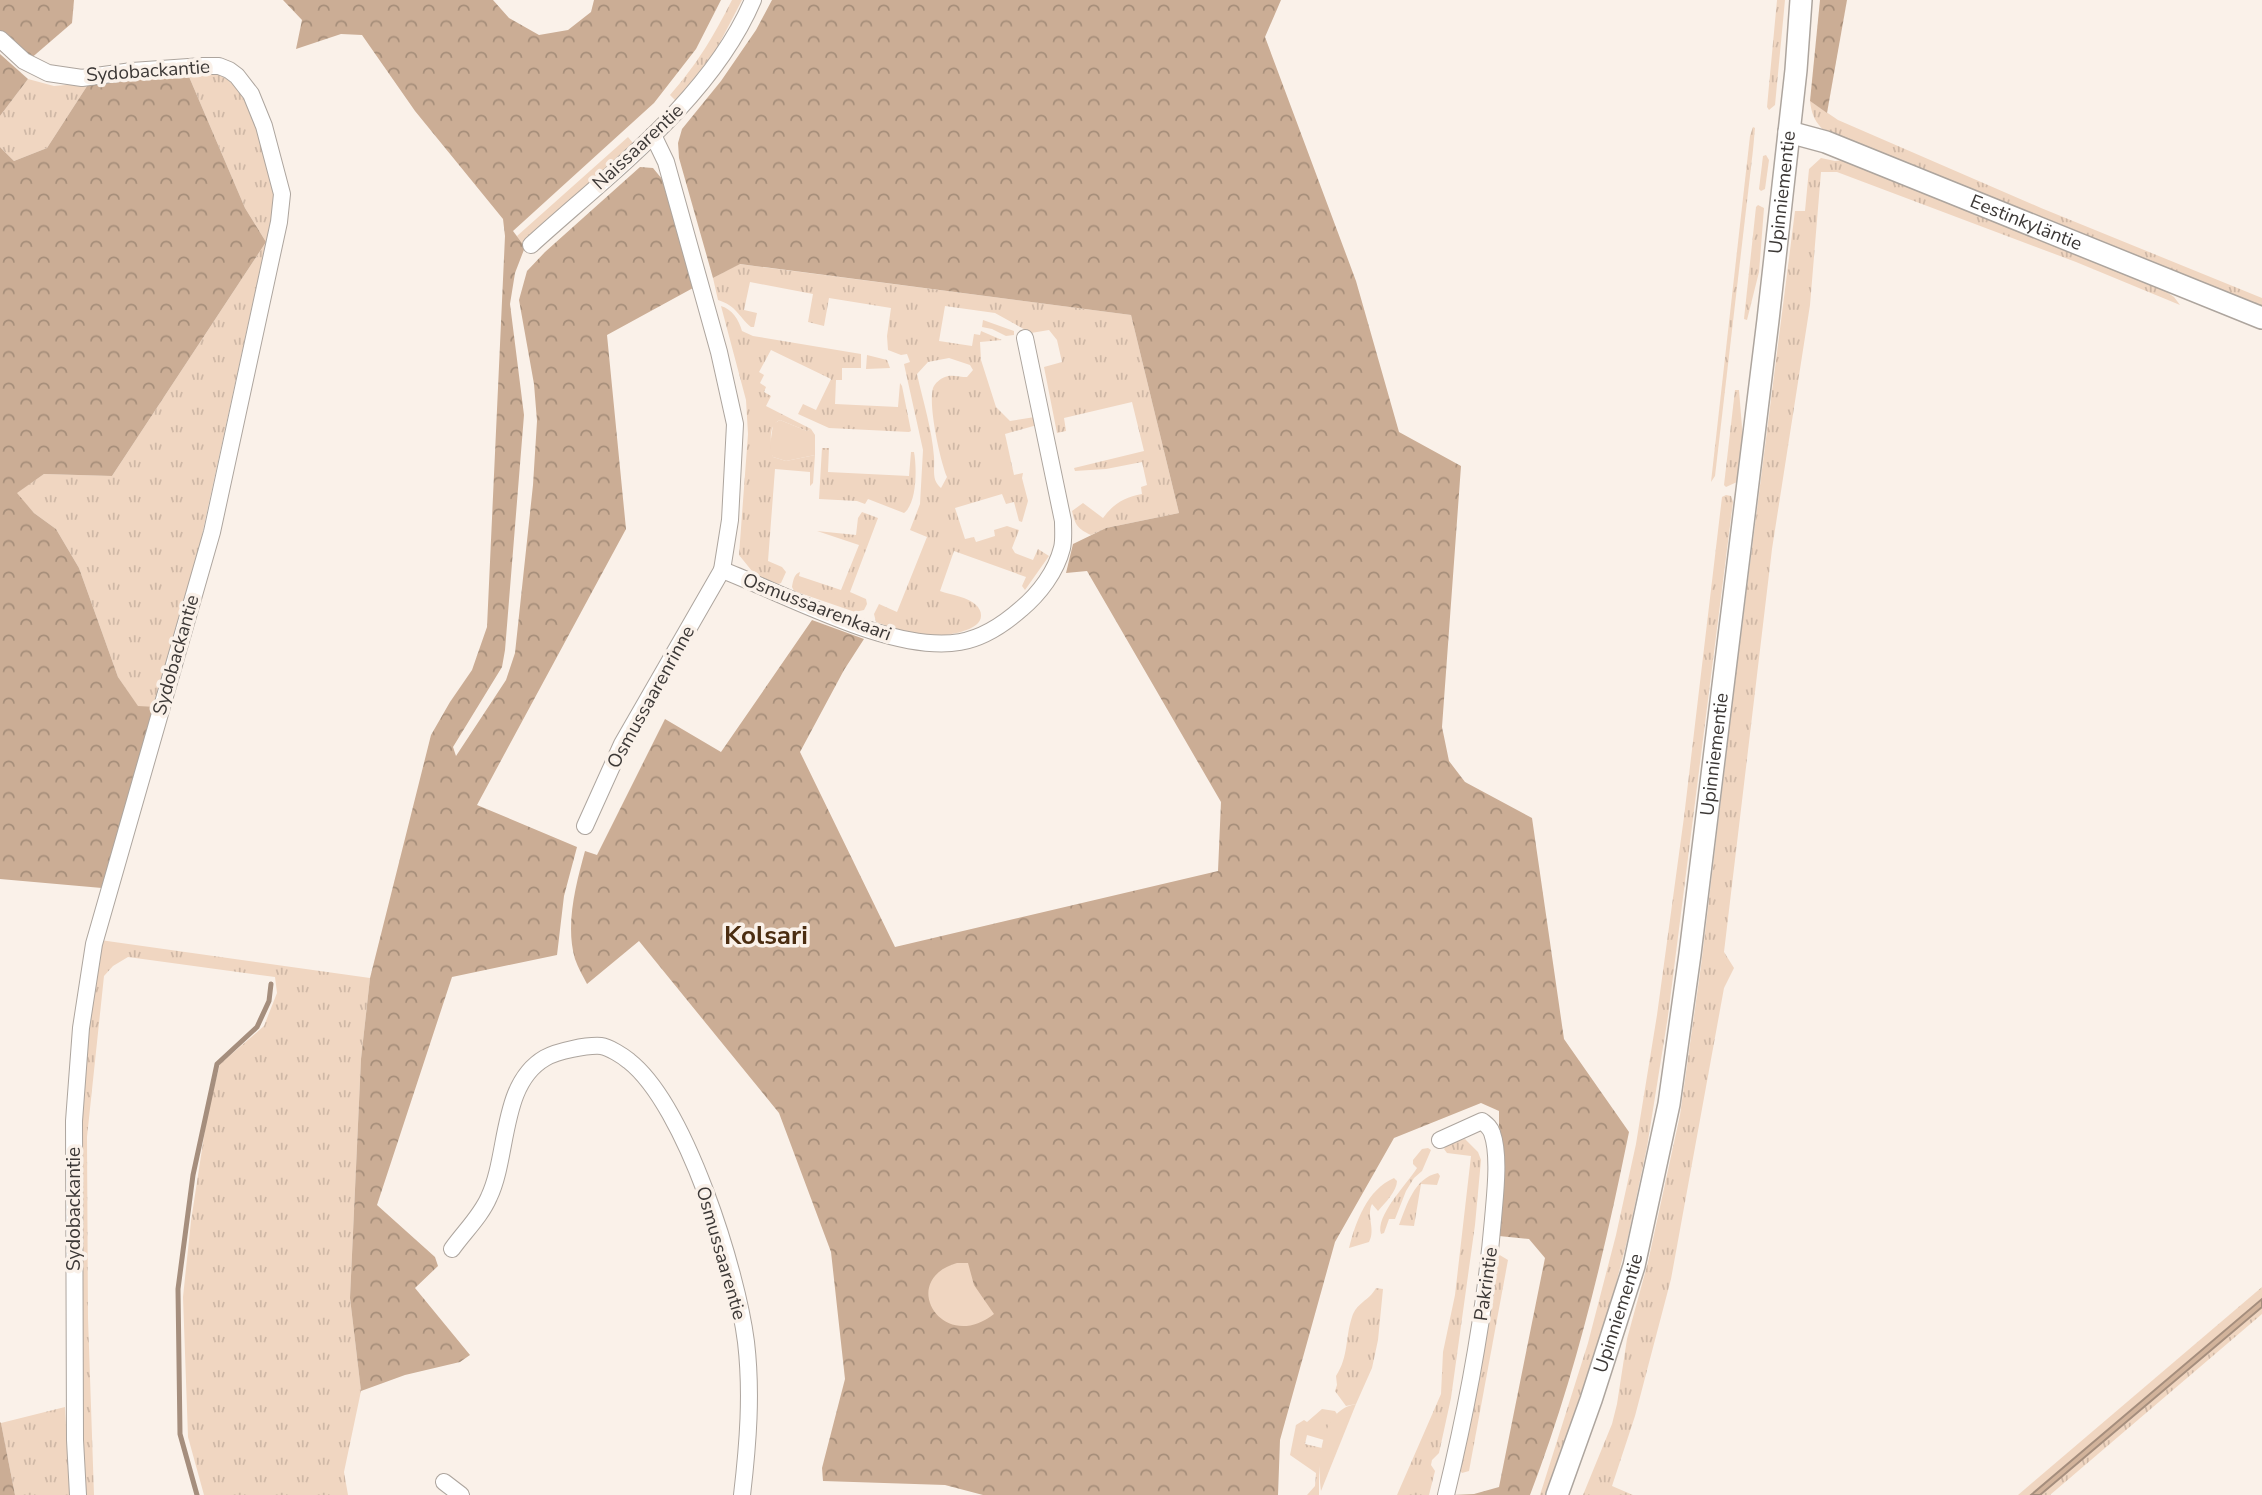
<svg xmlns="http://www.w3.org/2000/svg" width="2262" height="1495" viewBox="0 0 2262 1495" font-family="'Nunito Sans',sans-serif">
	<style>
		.grass { fill: url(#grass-tufts); fill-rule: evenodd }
		.forest { fill: url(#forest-crowns) }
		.park { fill: #f0d6c1 }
		.water { fill: #d2b39b; stroke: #a58e7d; stroke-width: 2 }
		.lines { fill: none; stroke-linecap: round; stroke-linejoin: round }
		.stream { stroke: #a58e7d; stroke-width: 5 }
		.street-casing { stroke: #ada59e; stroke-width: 18 }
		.secondary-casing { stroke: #ada59e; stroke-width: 24 }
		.street { stroke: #fff; stroke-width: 16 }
		.secondary { stroke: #fff; stroke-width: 21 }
		.labels { text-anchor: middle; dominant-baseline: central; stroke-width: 7; stroke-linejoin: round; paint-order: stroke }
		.street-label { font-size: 19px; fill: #3c3836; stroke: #faf1e9 }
		.district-label { font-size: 26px; font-weight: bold; fill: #4b2d11; stroke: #faf1e9 }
	</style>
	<defs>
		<pattern id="grass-tufts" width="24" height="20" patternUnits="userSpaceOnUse" patternTransform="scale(1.75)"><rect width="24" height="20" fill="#f0d6c1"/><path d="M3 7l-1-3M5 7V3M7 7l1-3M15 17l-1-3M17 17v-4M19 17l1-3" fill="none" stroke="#cfb8a6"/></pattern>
		<pattern id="forest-crowns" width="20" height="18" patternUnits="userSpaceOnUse" patternTransform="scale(1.75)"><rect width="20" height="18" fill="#cbad95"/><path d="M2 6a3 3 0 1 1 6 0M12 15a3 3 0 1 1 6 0" fill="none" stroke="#a68e7a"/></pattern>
	</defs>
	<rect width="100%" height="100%" fill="#faf1e9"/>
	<g class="grass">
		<path d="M732 0H742L716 50 676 101 670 95C698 63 713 37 732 0Z"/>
		<polygon points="1777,0 1785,0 1775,105 1769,110 1767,107"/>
		<path d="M211 70C219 75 228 79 234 85 251 103 272 168 273 193 273 210 271 226 266 242L200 544 156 707H138L118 677 79 568 56 529 34 513 16 493 44 474 112 476 266 242 245 208 187 72Z"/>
		<polygon points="28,79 54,86 89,83 47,148 14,161 0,147 0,116"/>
		<path d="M1810 101 1838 120 2041 208 2262 298V309L1832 137C1818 126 1812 119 1810 101Z"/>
		<polygon points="1753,127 1755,128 1753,150 1715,476 1711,482 1750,136"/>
		<polygon points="628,137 633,143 528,239 525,247 517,236"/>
		<polygon points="1766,155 1769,160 1765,189 1761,191 1759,189 1763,156"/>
		<polygon points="1821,158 1835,161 1846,160 2158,286 2174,297 2180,305 2076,262 1837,172 1821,172 1810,305 1772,549 1724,952 1734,968 1724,988 1671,1279 1635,1416 1612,1486 1633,1495 1583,1495 1612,1424 1617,1404 1627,1339 1648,1262 1680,1115 1701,966 1736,674 1795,211 1805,211 1809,169"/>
		<polygon points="1758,205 1764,208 1759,272 1747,320 1744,319 1756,207"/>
		<path d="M739 264 1131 315 1179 513 1106 528 1091 535C1078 529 1075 525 1072 511L1083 503 1103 518C1114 503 1125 497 1142 494L1141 487 1147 485 1142 462 1106 469 1075 471 1074 468 1144 451 1132 402 1064 418 1066 431 1057 433 1044 367 1062 362 1057 340 1049 330 1031 333 995 313 945 306 939 341 972 346 974 334 980 335 981 331 1002 340 980 342 981 360 996 407 1010 421 1035 417 1037 425 1005 434 1014 475 1023 473 1022 478 1028 501 1022 522 1019 521 1014 502 1006 504 1002 494 955 508 965 539 974 537 976 542 995 536 994 530 1007 526 1019 530 1012 548 1015 553 1033 560 1038 549 1049 556 1025 590 1022 586 1026 577 954 551 940 591C951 595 968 597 976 605 979 608 981 611 981 615 982 631 948 635 935 636 914 636 895 629 876 622L874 614 879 604 897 612 927 537 910 530 920 504 923 450 904 364 910 362 907 354 901 355 888 350 887 336 891 308 829 298 824 326 808 322 813 294 750 282 744 310 757 313 754 327H751C738 316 737 306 718 300L713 278ZM949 358 970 365 973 370 967 377C960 377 951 374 945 377 940 379 935 383 933 388 928 405 940 460 947 477L941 488C931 480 935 469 934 457 932 429 923 401 917 374L928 362Z"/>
		<path d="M721 306C732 309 739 320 742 331L753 336 861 354V368H842V380H836L835 404 898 407 900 383 902 386 911 431 909 432 829 428 798 414 803 404 816 410 831 379 771 350 759 372 764 375 760 383 766 387 764 392 771 396 766 406 811 429 807 431 780 420C767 425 771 445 773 457L786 461 815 455 813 483 810 486V472L775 469 768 561 782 567 786 572 781 583 778 584 756 576 739 555 748 434 746 400Z"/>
		<polygon points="983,320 1014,331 1014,335 1006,336 992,329 982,327"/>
		<polygon points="867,355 887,360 890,368 866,369"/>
		<polygon points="1735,390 1739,390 1743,440 1737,482 1726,487 1724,485"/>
		<path d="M822 448H829L828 472 909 476 911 452H914C917 467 917 504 904 513L868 499 865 504 857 501 819 499Z"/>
		<polygon points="1726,495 1731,496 1733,502 1668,1016 1647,1147 1628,1237 1600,1346 1552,1495 1540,1495 1588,1343 1616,1235 1636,1144 1657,1015 1684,817 1722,497"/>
		<path d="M862 512 878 518 850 592 866 599 867 604 864 610 855 612 794 591 792 587C793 581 794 574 800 572L799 576 841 590 859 545 817 531 856 535 858 518Z"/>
		<polygon points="100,940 370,978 361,1059 350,1298 361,1391 344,1472 348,1495 204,1495 188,1437 183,1297 191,1221 208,1110 220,1064 264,1026 277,993 275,977 128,957 113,966 104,976 87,1137 88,1318 94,1495 82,1495 81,1063"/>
		<polygon points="1465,1139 1478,1152 1481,1160 1475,1225 1451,1398 1439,1453 1432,1460 1431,1465 1435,1471 1429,1495 1397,1495 1441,1394 1443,1352 1455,1295 1471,1156 1447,1153 1444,1149 1449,1143"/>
		<path d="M1428 1148 1431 1150 1422 1171 1414 1178 1406 1191 1395 1219H1389L1384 1233 1381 1234C1375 1216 1407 1184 1417 1168L1413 1164V1160L1422 1149Z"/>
		<path d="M1438 1173 1440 1176 1437 1185 1421 1184 1414 1226 1399 1225C1407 1205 1414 1178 1438 1173Z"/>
		<path d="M1394 1178 1397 1181C1397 1191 1385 1203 1378 1211L1372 1204C1366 1216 1376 1229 1369 1242L1349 1248C1356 1221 1367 1190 1394 1178Z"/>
		<polygon points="1498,1254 1508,1260 1469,1471 1462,1473 1458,1468 1494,1257"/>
		<polygon points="2262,1287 2262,1299 2031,1495 2018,1495"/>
		<path d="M1376 1288 1383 1289 1378 1340 1372 1368 1356 1404 1346 1406 1335 1391 1337 1385 1336 1376C1349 1356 1345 1338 1352 1317 1357 1302 1369 1301 1376 1288Z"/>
		<polygon points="2262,1307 2262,1314 2050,1495 2040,1495"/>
		<polygon points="65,1407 70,1495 15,1495 1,1423"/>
		<polygon points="1322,1409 1335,1411 1337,1414 1328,1429 1324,1440 1307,1435 1305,1444 1322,1448 1319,1475 1319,1495 1307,1495 1315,1486 1316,1473 1290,1455 1296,1425 1304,1420 1307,1422"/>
	</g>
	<g class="forest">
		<polygon points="0,0 74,0 72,23 29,60 0,34"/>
		<polygon points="283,0 493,0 509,18 539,35 568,30 591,12 594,0 721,0 696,49 654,103 513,231 525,247 515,273 510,304 524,415 505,650 502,667 453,747 456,756 506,680 515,653 533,485 537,421 534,384 519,300 527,271 545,252 640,167 653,168 662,179 693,288 607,335 626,529 477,805 577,847 564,896 557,955 452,977 377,1205 435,1257 438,1266 415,1288 470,1355 460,1362 405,1375 361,1391 350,1298 361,1059 370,978 431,735 450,702 472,670 487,627 505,236 503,219 415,111 362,35 341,34 296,49 302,20"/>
		<path d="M772 0H1281L1265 37 1356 281 1399 432 1461 466 1442 727 1449 761 1465 782 1532 818 1564 1039 1629 1132C1604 1255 1575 1378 1530 1495H1452L1474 1494 1499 1487 1545 1258 1529 1239 1499 1236V1111L1481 1103 1394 1138 1335 1242 1280 1440 1278 1495H983L945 1485 823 1481 822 1468 845 1379 831 1252 779 1113 639 941 587 984C583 976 578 968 575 959 565 925 576 884 585 851L597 855 665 719 721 752 812 620 864 639 844 670 800 752 895 947 1218 871 1221 802 1087 571 1066 573 1073 544 1106 528 1179 513 1131 315 740 264 713 278 679 158 678 143 682 129 721 81 756 30Z"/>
		<polygon points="1820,0 1847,0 1827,113 1810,101"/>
		<polygon points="0,54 28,79 0,116"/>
		<polygon points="187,72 245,208 266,242 112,476 44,474 17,493 34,513 56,529 79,568 118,677 138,706 156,707 102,888 0,879 0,147 14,161 47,148 89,83"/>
		<polygon points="0,1422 1,1423 15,1495 0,1495"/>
	</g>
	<g class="park">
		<path d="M780 420 807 431 811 429 815 435V455L786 461 773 457C768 447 772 435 773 424Z"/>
		<path d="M957 1263H968L974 1285 994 1314C942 1355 897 1280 957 1263Z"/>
		<path d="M1356 1404 1321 1491C1317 1462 1320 1410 1356 1404Z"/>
	</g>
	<polygon class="water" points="2262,1299 2262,1307 2040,1495 2031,1495"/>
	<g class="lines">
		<polyline class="stream" points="197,1495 180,1434 178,1289 193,1175 217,1064 257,1027 269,1001 271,984"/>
		<defs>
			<g id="street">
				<polyline points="0,39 24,61 48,73 82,78 132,71 203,66 219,66 229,70 237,76 251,94 264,126 282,194 279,222 212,532 94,944 81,1028 74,1121 75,1440 78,1495"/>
				<path d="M653 135 666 162 719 352 735 424 730 520 722 570C786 594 893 654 960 642 983 638 1004 624 1021 609 1039 594 1056 572 1062 548 1064 540 1063 530 1063 521L1025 338"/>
				<path d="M531 245C609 174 711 99 753 0"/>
				<polyline points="585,826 622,744 722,570"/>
				<path d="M1440 1140 1482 1121C1487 1125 1490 1127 1492 1133 1500 1155 1495 1195 1493 1219 1485 1312 1468 1404 1446 1495"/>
				<path d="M452 1249C464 1232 481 1216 489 1197 509 1155 500 1084 545 1058 557 1051 587 1045 601 1046 609 1047 623 1056 629 1061 686 1106 737 1271 746 1342 752 1393 748 1444 742 1495"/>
				<polyline points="444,1482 461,1495"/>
			</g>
			<g id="secondary">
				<path id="s1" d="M1789 132 1826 142 2262 318"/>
				<path id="s2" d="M1557 1495 1591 1400 1634 1266 1669 1104 1690 954 1768 320 1796 70 1801 0"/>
			</g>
		</defs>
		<use href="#street" class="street-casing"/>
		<use href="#secondary" class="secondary-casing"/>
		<use href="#street" class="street"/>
		<use href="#secondary" class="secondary"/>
	</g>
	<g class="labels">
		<g class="street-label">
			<text transform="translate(148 71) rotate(-4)">Sydobackantie</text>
			<text transform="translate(638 147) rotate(-43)">Naissaarentie</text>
			<text stroke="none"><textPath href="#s2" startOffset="1326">Upinniementie</textPath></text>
			<text stroke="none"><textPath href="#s1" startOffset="254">Eestinkyläntie</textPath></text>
			<text transform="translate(817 607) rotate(21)">Osmussaarenkaari</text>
			<text transform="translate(176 655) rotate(-74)">Sydobackantie</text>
			<text transform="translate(651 697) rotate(-61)">Osmussaarenrinne</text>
			<text stroke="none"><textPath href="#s2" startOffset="760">Upinniementie</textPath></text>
			<text transform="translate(74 1209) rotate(-90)">Sydobackantie</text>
			<text transform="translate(721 1253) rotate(74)">Osmussaarentie</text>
			<text transform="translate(1486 1284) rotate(-82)">Pakrintie</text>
			<text stroke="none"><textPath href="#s2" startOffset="192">Upinniementie</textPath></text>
		</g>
		<g class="district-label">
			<text x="766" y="935">Kolsari</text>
		</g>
	</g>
</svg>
